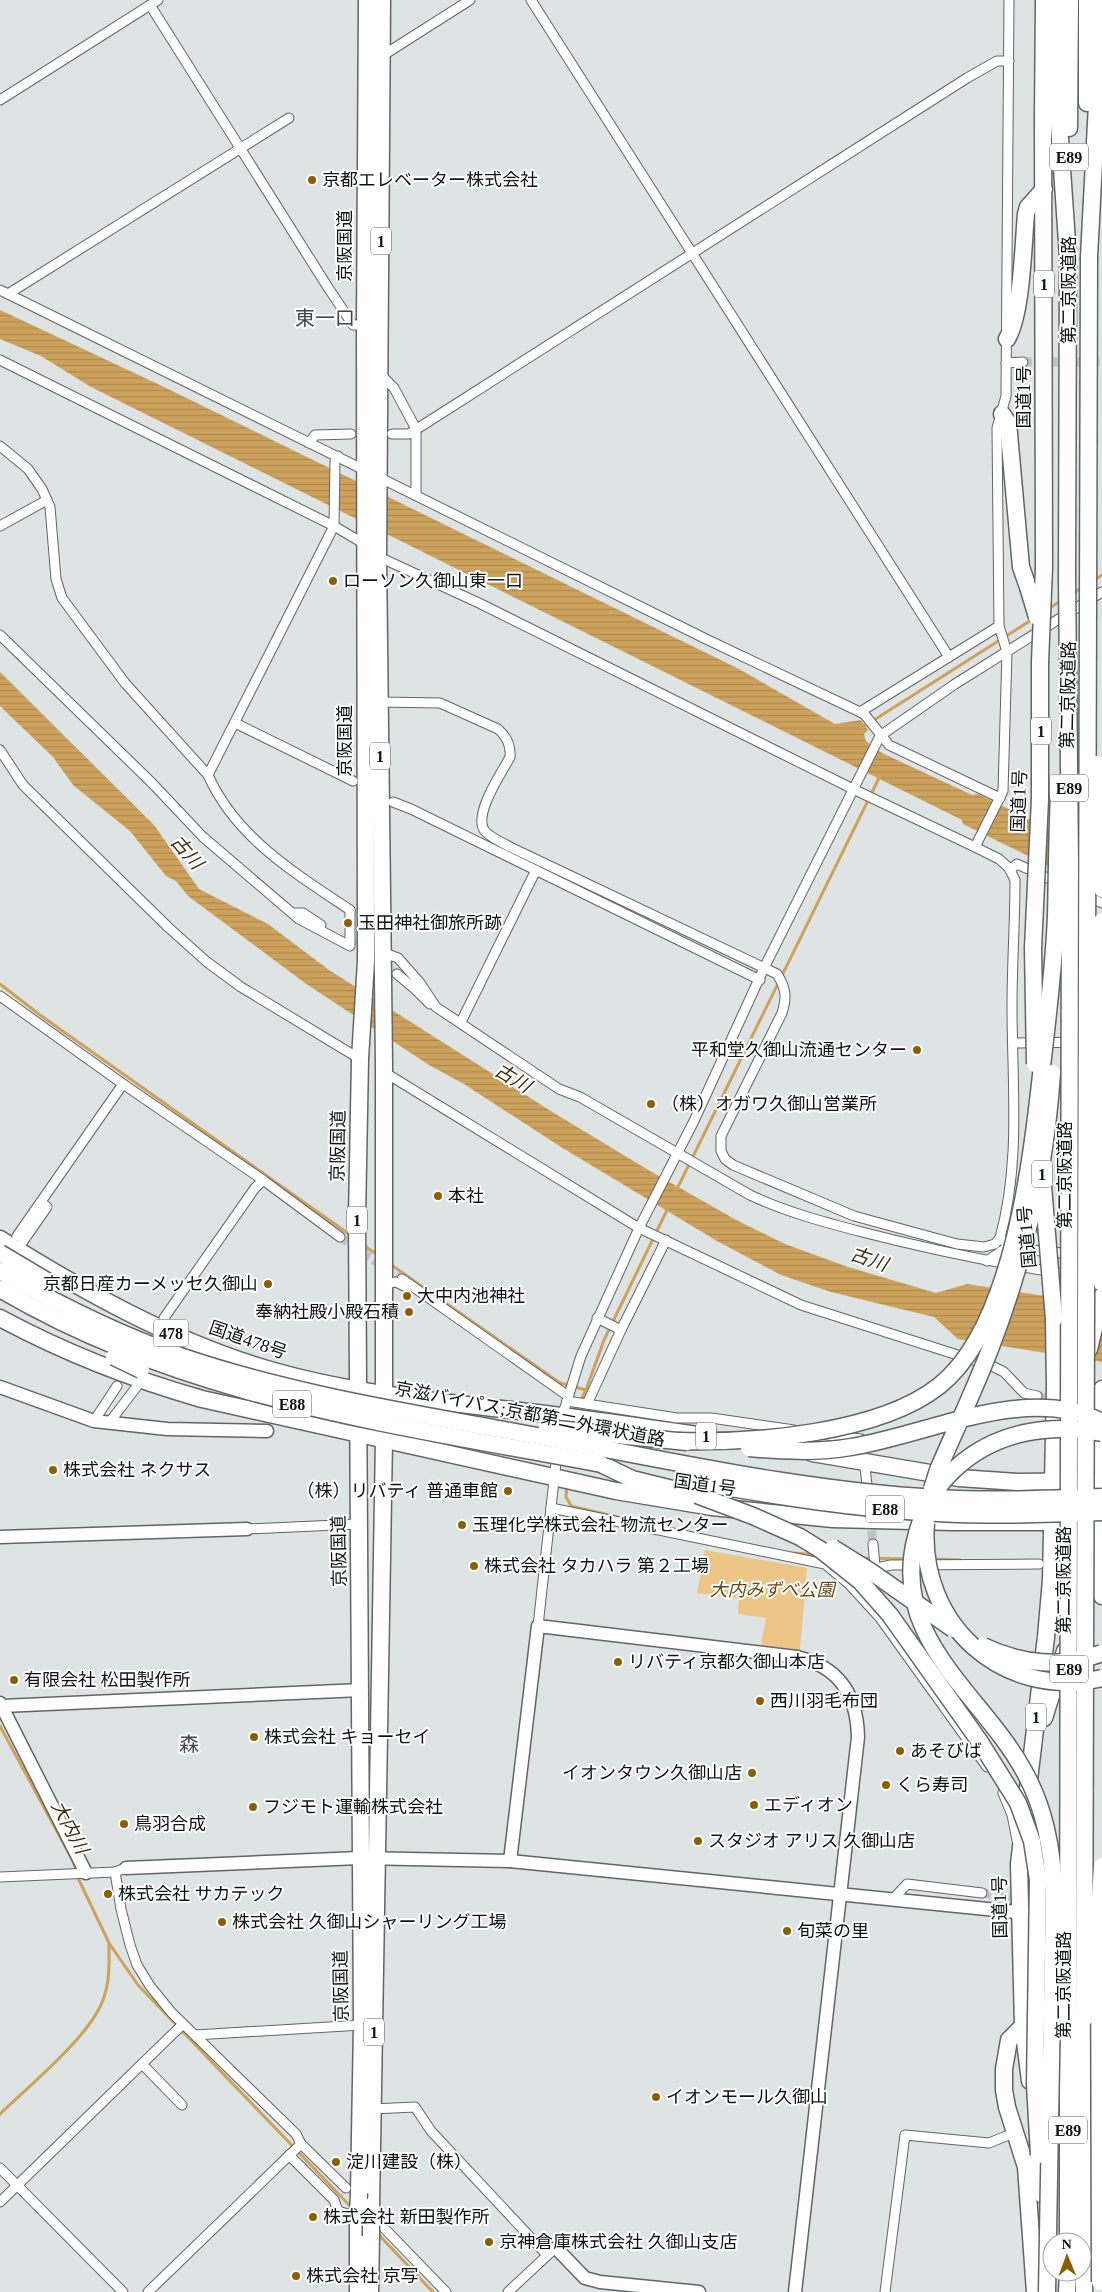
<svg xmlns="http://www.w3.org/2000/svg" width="1102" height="2292" viewBox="0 0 1102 2292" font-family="'Times New Roman','Noto Sans JP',serif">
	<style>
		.green { fill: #ecc587 }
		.water { fill: url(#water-rules) }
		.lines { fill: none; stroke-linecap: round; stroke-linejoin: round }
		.stream { stroke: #cda25c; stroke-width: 3 }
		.street-tunnel { stroke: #bfc4c4; stroke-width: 9; stroke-dasharray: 9 4.5; stroke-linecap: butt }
		.street-casing { stroke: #616566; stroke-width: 11 }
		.secondary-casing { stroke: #616566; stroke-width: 15 }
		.highway-casing { stroke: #616566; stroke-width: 19 }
		.street { stroke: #fff; stroke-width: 9 }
		.secondary { stroke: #fff; stroke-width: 12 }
		.highway { stroke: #fff; stroke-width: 16 }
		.highway-bridge-casing { stroke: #616566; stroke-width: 19; stroke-linecap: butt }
		.highway-bridge { stroke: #fff; stroke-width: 16 }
		.poi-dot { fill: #8a5f00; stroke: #fff; stroke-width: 2 }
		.labels { text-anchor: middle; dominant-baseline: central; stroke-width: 4; stroke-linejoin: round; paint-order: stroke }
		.shield { fill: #fff; stroke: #585959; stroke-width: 1 }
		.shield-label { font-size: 16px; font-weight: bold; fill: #101212 }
		.poi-label { font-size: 18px; fill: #101212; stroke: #fff; text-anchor: start }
		.street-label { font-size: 18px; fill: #101212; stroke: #fff }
		.park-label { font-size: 18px; font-style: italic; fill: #674913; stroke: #fff }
		.water-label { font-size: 19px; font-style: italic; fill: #412f0f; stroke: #fff }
		.quarter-label { font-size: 20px; fill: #424647; stroke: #fff }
	</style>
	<defs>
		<pattern id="water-rules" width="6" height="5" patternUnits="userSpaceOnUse" patternTransform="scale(1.25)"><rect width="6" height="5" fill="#cda25c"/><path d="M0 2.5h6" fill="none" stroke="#af8a4f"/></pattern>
	</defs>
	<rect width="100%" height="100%" fill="#dee3e4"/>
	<polygon class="green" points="705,1550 807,1568 800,1650 761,1645 766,1618 738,1614 739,1599 697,1593"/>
	<g class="water">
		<polygon points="0,310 162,386 739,669 835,724 861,720 868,730 864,734 866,741 882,753 972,795 978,794 1102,855 1102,892 963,824 962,820 91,387 41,356 0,339"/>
		<polygon points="0,672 154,825 199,889 268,924 329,970 554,1113 650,1171 738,1221 785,1244 848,1267 936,1293 967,1284 1102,1305 1102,1362 958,1339 934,1317 831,1292 781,1275 717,1241 561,1147 464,1084 429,1065 305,983 188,896 176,881 166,876 130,831 73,785 53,757 0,706"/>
	</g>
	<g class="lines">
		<g class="stream">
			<polyline points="1093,581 1102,575"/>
			<polyline points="1072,594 1083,587"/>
			<polyline points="1048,609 1062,600"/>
			<polyline points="863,727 1033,619"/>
			<polyline points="0,984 40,1015 353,1237"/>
			<polyline points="676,1191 881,774"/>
			<polyline points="362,1244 379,1256"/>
			<polyline points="390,1264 560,1383 586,1390"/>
			<polyline points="574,1413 586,1390 604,1340 668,1208"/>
			<polyline points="567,1486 566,1497 571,1506 634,1521"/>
			<polyline points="794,1553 817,1555"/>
			<polyline points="861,1558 907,1559"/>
			<polyline points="934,1559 960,1560"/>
			<polyline points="0,1726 73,1861 79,1880 109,1943 138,1985 352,2208"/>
			<path d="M0 2114C29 2086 93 2034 104 1997 110 1980 109 1962 109 1944"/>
			<polyline points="378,2234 433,2292"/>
		</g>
		<g class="street-tunnel">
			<polyline points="1023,362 1102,362"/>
			<polyline points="347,941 397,974"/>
			<polyline points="340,1237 402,1279"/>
			<polyline points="1037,1396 1089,1404"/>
			<polyline points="870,1517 873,1544"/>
			<polyline points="982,1893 1041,1901"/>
		</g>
		<defs>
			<g id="street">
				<polyline points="531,0 949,657"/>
				<polyline points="150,5 327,286 353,325 365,325"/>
				<polyline points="382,56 470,0"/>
				<polyline points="0,100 158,0"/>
				<polyline points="0,290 708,640 860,712 865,715 889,745 1000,798"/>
				<polyline points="8,294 289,118"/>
				<polyline points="0,360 334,526 366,545"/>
				<polyline points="1006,363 1023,362"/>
				<polyline points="380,374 394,388 416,429 416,495"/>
				<polyline points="392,434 409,434 967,78 997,61 1009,61"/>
				<polyline points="309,443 315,435 351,434"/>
				<path d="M0 446 28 469 42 489 50 507 56 579 62 598 125 683 208 775C236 838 295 873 350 910"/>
				<polyline points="0,526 47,500"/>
				<path d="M377 556 481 604 853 789 975 847 999 859 1009 868 1015 880C1015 922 1012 964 1012 1006 1012 1085 1021 1161 1000 1238L1012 1248 1072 1254"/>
				<polyline points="0,635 152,783 203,837 299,919 350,946 350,910"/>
				<path d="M380 702 440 703 498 729C507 737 511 745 510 757 501 774 474 813 484 830 490 838 502 842 510 847L777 974C786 988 787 997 782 1013L721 1136V1151L725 1159 733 1165 854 1216 957 1244 984 1247 995 1244 1000 1238"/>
				<polyline points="860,712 999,626"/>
				<polyline points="235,723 353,781"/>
				<polyline points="0,750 23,785 169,928 207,962 241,987 360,1059"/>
				<polyline points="208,775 334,526 335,461 338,456"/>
				<polyline points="393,802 411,809 760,980"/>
				<polyline points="975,847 1003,791 1007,652 999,626 997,428 1006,396 1009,0"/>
				<polyline points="1010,870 1017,864 1059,883"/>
				<polyline points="1086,896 1102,903"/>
				<polyline points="295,913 303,913 321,925"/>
				<path d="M382 952 398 958 420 983 436 1007 559 1089 580 1097 750 1195C786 1212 824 1222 862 1232 932 1250 1001 1264 1072 1275"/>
				<polyline points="397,974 415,989 430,1004"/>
				<polyline points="0,996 123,1084"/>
				<polyline points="461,1022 536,870"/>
				<polyline points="1013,1043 1091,1042"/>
				<polyline points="384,1072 639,1228 801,1305 992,1366 1004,1372 1024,1393 1037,1396"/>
				<polyline points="17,1236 123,1084 263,1180 340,1237"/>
				<polyline points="17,1250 47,1207 41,1202"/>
				<polyline points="987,1261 1009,1246"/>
				<polyline points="402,1279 568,1396"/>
				<polyline points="384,1284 396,1282 408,1288"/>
				<polyline points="164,1318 255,1188 263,1180"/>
				<polyline points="597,1318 621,1330"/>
				<polyline points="567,1401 677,1418 711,1418 794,1430"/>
				<polyline points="587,1404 621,1330 666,1240"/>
				<polyline points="561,1420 581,1356 639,1228 694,1121 764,968 880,736 955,684 1102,592"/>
				<polyline points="94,1421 117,1386"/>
				<polyline points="109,1423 141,1381"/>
				<polyline points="827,1435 861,1439 861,1442"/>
				<polyline points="865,1468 868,1493"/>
				<polyline points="551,1508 825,1564 849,1584 880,1618 987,1767"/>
				<polyline points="247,1529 359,1524"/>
				<polyline points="873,1544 875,1566"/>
				<polyline points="867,1570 891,1565 1039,1564"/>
				<polyline points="538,1626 557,1453"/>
				<polyline points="1003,1793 1012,1815 1017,1840"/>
				<polyline points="126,1868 115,1872 121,1909 130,1945 137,1965 150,1986 171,2012 296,2134 301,2144 346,2188"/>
				<polyline points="0,1877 115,1872"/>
				<polyline points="893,1899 907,1884 982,1893"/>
				<polyline points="195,2035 362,2025"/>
				<polyline points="142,2064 182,2105"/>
				<polyline points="372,2109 415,2107 431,2131 547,2255"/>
				<polyline points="289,2155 334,2200 338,2211 358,2217"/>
				<polyline points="0,2168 123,2292"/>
				<polyline points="0,2202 183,2024"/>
				<polyline points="384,2228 446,2292"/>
				<polyline points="148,2292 301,2144"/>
				<polyline points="508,2292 552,2251"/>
				<polyline points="885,2292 905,2135 989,2143 1016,2132"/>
			</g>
			<g id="secondary">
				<polyline points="0,1387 94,1421 167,1429 267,1431"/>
				<polyline points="0,1537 247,1529"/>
				<polyline points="0,1703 86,1873"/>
				<polyline points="2,1706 361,1690"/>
				<path d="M510 1861 538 1626 797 1657C840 1667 857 1695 858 1737L795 2292"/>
				<polyline points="126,1868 359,1858 510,1861 1027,1913"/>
				<polyline points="556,2248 585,2278 600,2282 699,2292"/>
			</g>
			<g id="highway">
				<polyline points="1056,0 1055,66 1068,257"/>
				<polyline points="1087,0 1087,103"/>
				<polyline points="1069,128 1070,0"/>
				<polyline points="1089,257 1099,66 1099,0"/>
				<path d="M1007 339C1022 313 1023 247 1026 214L1028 207 1044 189"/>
				<polyline points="1002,414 1008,423 1021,567 1028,587"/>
				<polyline points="1044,568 1043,117 1044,0"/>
				<polyline points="1040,662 1040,799"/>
				<path d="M0 1239C83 1291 167 1338 260 1367 345 1393 433 1401 520 1411 582 1418 643 1427 704 1436"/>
				<path d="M0 1318C65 1353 132 1379 202 1399L616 1491 712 1507 833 1519 953 1522H1102"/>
				<polyline points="1089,1349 1102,1296"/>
				<polyline points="1102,1389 1100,1481 1102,1596"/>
				<polyline points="812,1453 959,1478 1018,1482 1102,1481"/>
				<polyline points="601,1464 632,1479 697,1495"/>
				<polyline points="1044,1718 1065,1651"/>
				<polyline points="1023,2026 1009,2040 1004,2069 1004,2090 1007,2107 1026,2167 1035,2292"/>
				<polyline points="1030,2081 1023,2026 1019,1864 1046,1637 1051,1580 1055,1387 1054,1319"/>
				<polyline points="1038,2142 1043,2195"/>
				<polyline points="359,2193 362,2025 357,1217 360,1059 366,961 365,325 367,0"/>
				<polyline points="371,2206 384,1438 384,1064 378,557 382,0"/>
				<polyline points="1068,2242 1068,2019"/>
				<polyline points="358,2292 358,2214"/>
				<polyline points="370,2292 371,2236"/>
				<polyline points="1067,2292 1068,2272"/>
				<polyline points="1084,2292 1084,2019"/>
			</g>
		</defs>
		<use href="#street" class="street-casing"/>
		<use href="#secondary" class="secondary-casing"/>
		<use href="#highway" class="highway-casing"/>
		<use href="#street" class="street"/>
		<use href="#secondary" class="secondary"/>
		<use href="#highway" class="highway"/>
		<defs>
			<g id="highway-bridge">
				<polyline points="1068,257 1067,578 1070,860 1068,2019"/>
				<polyline points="1028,587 1037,617"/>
				<polyline points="1040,662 1044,568"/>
				<polyline points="1097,764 1102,889"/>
				<polyline points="1102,921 1099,1226 1102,1283"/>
				<polyline points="1035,1064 1033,948 1040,799"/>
				<polyline points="1043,1186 1054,1319"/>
				<polyline points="0,1253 52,1284"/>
				<path d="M0 1271C57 1304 118 1334 180 1356 297 1396 421 1414 542 1437 672 1461 804 1491 937 1498 992 1501 1047 1499 1102 1497"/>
				<path d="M0 1289C186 1399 393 1424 601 1464"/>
				<polyline points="114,1357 141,1370"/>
				<polyline points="547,1428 687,1442"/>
				<path d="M678 1441C753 1443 878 1434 939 1386 1014 1327 1032 1156 1042 1066 1048 1016 1054 966 1056 916 1057 876 1057 835 1059 795"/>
				<path d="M749 1448C782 1451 817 1453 851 1447 928 1435 1026 1383 1102 1422"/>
				<path d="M696 1482C776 1496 856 1509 938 1513 993 1516 1047 1514 1102 1512"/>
				<path d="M932 1489 938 1470C956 1428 976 1387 992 1344 1025 1257 1046 1166 1052 1073"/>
				<polyline points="697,1495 753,1516 800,1537 821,1550 860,1581 890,1615 980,1742 1018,1803 1032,1841 1038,1880 1035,2084 1039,2155"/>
				<path d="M926 1523C918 1623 1002 1701 1102 1678"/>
				<polyline points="833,1548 870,1571 953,1629"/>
				<path d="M983 1646C1021 1664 1063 1669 1102 1653"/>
				<polyline points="1084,2019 1089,257"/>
				<polyline points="371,2206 371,2236"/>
				<polyline points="358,2214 359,2193"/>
				<polyline points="1100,2282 1099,1914 1102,1866"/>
				<path d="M1047 2292 1054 1891C1052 1848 1045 1809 1024 1771 982 1694 889 1639 916 1537 923 1510 935 1486 957 1467 997 1431 1051 1423 1102 1433"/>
			</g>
		</defs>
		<use href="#highway-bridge" class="highway-bridge-casing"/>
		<use href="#highway-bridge" class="highway-bridge"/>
	</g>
	<g class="poi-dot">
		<circle cx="312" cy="180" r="5"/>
		<circle cx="333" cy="581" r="5"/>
		<circle cx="348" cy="923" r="5"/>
		<circle cx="917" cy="1050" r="5"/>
		<circle cx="651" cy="1104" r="5"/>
		<circle cx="438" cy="1196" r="5"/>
		<circle cx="268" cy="1284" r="5"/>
		<circle cx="407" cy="1296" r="5"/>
		<circle cx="409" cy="1312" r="5"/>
		<circle cx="53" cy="1470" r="5"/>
		<circle cx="508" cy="1491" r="5"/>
		<circle cx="462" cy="1525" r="5"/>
		<circle cx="474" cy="1566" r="5"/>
		<circle cx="618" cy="1662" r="5"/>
		<circle cx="14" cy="1680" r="5"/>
		<circle cx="760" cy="1701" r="5"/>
		<circle cx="254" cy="1737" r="5"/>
		<circle cx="900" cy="1751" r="5"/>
		<circle cx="752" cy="1773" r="5"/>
		<circle cx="886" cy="1785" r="5"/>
		<circle cx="754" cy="1805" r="5"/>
		<circle cx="253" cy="1807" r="5"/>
		<circle cx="124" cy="1824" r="5"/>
		<circle cx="698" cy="1841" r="5"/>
		<circle cx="108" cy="1894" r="5"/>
		<circle cx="222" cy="1922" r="5"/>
		<circle cx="787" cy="1931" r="5"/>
		<circle cx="656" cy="2097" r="5"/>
		<circle cx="336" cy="2162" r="5"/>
		<circle cx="313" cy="2217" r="5"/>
		<circle cx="489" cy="2242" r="5"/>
		<circle cx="296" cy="2276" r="5"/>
	</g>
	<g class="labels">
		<g class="shield">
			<rect x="1050" y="143.5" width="38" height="27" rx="4"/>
			<rect x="371" y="227.5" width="20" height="27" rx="4"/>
			<rect x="1034" y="270.5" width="20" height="27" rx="4"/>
			<rect x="1031" y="717.5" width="20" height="27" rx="4"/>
			<rect x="370" y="742.5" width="20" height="27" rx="4"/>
			<rect x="1050" y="774.5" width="38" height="27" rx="4"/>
			<rect x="1032" y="1160.5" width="20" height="27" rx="4"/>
			<rect x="347" y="1206.5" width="20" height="27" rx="4"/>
			<rect x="153.5" y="1319.5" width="35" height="27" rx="4"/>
			<rect x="273" y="1390.5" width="38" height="27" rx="4"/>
			<rect x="696" y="1422.5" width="20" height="27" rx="4"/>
			<rect x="866" y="1495.5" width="38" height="27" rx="4"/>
			<rect x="1050" y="1655.5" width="38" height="27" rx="4"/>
			<rect x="1026" y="1703.5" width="20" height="27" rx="4"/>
			<rect x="364" y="2018.5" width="20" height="27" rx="4"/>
			<rect x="1049" y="2116.5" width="38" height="27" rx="4"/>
		</g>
		<g class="shield-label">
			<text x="1069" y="157">E89</text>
			<text x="381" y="241">1</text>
			<text x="1044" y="284">1</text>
			<text x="1041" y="731">1</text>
			<text x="380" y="756">1</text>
			<text x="1069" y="788">E89</text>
			<text x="1042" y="1174">1</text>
			<text x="357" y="1220">1</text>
			<text x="171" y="1333">478</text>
			<text x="292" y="1404">E88</text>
			<text x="706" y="1436">1</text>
			<text x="885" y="1509">E88</text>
			<text x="1069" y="1669">E89</text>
			<text x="1036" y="1717">1</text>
			<text x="374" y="2032">1</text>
			<text x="1068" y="2130">E89</text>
		</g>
		<g class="poi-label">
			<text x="322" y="180">京都エレベーター株式会社</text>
			<text x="343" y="581">ローソン久御山東一口</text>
			<text x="358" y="923">玉田神社御旅所跡</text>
			<text x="907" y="1050" text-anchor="end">平和堂久御山流通センター</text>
			<text x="661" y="1104">（株）オガワ久御山営業所</text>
			<text x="448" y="1196">本社</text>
			<text x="258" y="1284" text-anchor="end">京都日産カーメッセ久御山</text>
			<text x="417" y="1296">大中内池神社</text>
			<text x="399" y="1312" text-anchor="end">奉納社殿小殿石積</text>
			<text x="63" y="1470">株式会社 ネクサス</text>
			<text x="498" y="1491" text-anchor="end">（株）リバティ 普通車館</text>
			<text x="472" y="1525">玉理化学株式会社 物流センター</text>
			<text x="484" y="1566">株式会社 タカハラ 第２工場</text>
			<text x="628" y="1662">リバティ京都久御山本店</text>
			<text x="24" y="1680">有限会社 松田製作所</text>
			<text x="770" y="1701">西川羽毛布団</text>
			<text x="264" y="1737">株式会社 キョーセイ</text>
			<text x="910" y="1751">あそびば</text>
			<text x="742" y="1773" text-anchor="end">イオンタウン久御山店</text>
			<text x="896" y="1785">くら寿司</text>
			<text x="764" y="1805">エディオン</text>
			<text x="263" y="1807">フジモト運輸株式会社</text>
			<text x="134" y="1824">鳥羽合成</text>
			<text x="708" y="1841">スタジオ アリス 久御山店</text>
			<text x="118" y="1894">株式会社 サカテック</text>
			<text x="232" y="1922">株式会社 久御山シャーリング工場</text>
			<text x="797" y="1931">旬菜の里</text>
			<text x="666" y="2097">イオンモール久御山</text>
			<text x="346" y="2162">淀川建設（株）</text>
			<text x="323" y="2217">株式会社 新田製作所</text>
			<text x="499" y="2242">京神倉庫株式会社 久御山支店</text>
			<text x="306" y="2276">株式会社 京写</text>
		</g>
		<g class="street-label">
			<text transform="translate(345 246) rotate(-90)">京阪国道</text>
			<text transform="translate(1069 290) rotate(-90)">第二京阪道路</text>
			<text transform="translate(1024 397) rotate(-90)">国道1号</text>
			<text transform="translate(1068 695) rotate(-89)">第二京阪道路</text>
			<text transform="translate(345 741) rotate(-90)">京阪国道</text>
			<text transform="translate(1019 801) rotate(-88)">国道1号</text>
			<text transform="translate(338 1146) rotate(-89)">京阪国道</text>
			<text transform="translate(1065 1175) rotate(-90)">第二京阪道路</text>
			<text transform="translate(1027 1237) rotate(-95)">国道1号</text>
			<text transform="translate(248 1340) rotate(19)">国道478号</text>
			<text transform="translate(530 1414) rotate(11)">京滋バイパス;京都第二外環状道路</text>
			<text transform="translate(705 1485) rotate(8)">国道1号</text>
			<text transform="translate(339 1551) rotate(-91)">京阪国道</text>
			<text transform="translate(1064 1580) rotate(-90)">第二京阪道路</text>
			<text transform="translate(1000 1907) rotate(-91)">国道1号</text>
			<text transform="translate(1064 1985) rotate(-90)">第二京阪道路</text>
			<text transform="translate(341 1986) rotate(-91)">京阪国道</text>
		</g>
		<g class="park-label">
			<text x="772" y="1590">大内みずべ公園</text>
		</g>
		<g class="water-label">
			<text transform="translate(187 852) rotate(49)">古川</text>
			<text transform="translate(513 1078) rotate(31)">古川</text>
			<text transform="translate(869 1259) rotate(19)">古川</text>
			<text transform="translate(70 1827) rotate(62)">大内川</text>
		</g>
		<g class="quarter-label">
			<text x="325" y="318">東一口</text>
			<text x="189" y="1744">森</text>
		</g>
	</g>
	<g transform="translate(1067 2257) rotate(359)"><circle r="24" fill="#ffffff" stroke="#9fa0a0"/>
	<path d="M0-4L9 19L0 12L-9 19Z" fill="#8a5f00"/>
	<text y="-8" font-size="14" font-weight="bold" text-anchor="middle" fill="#101212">N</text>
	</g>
</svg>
